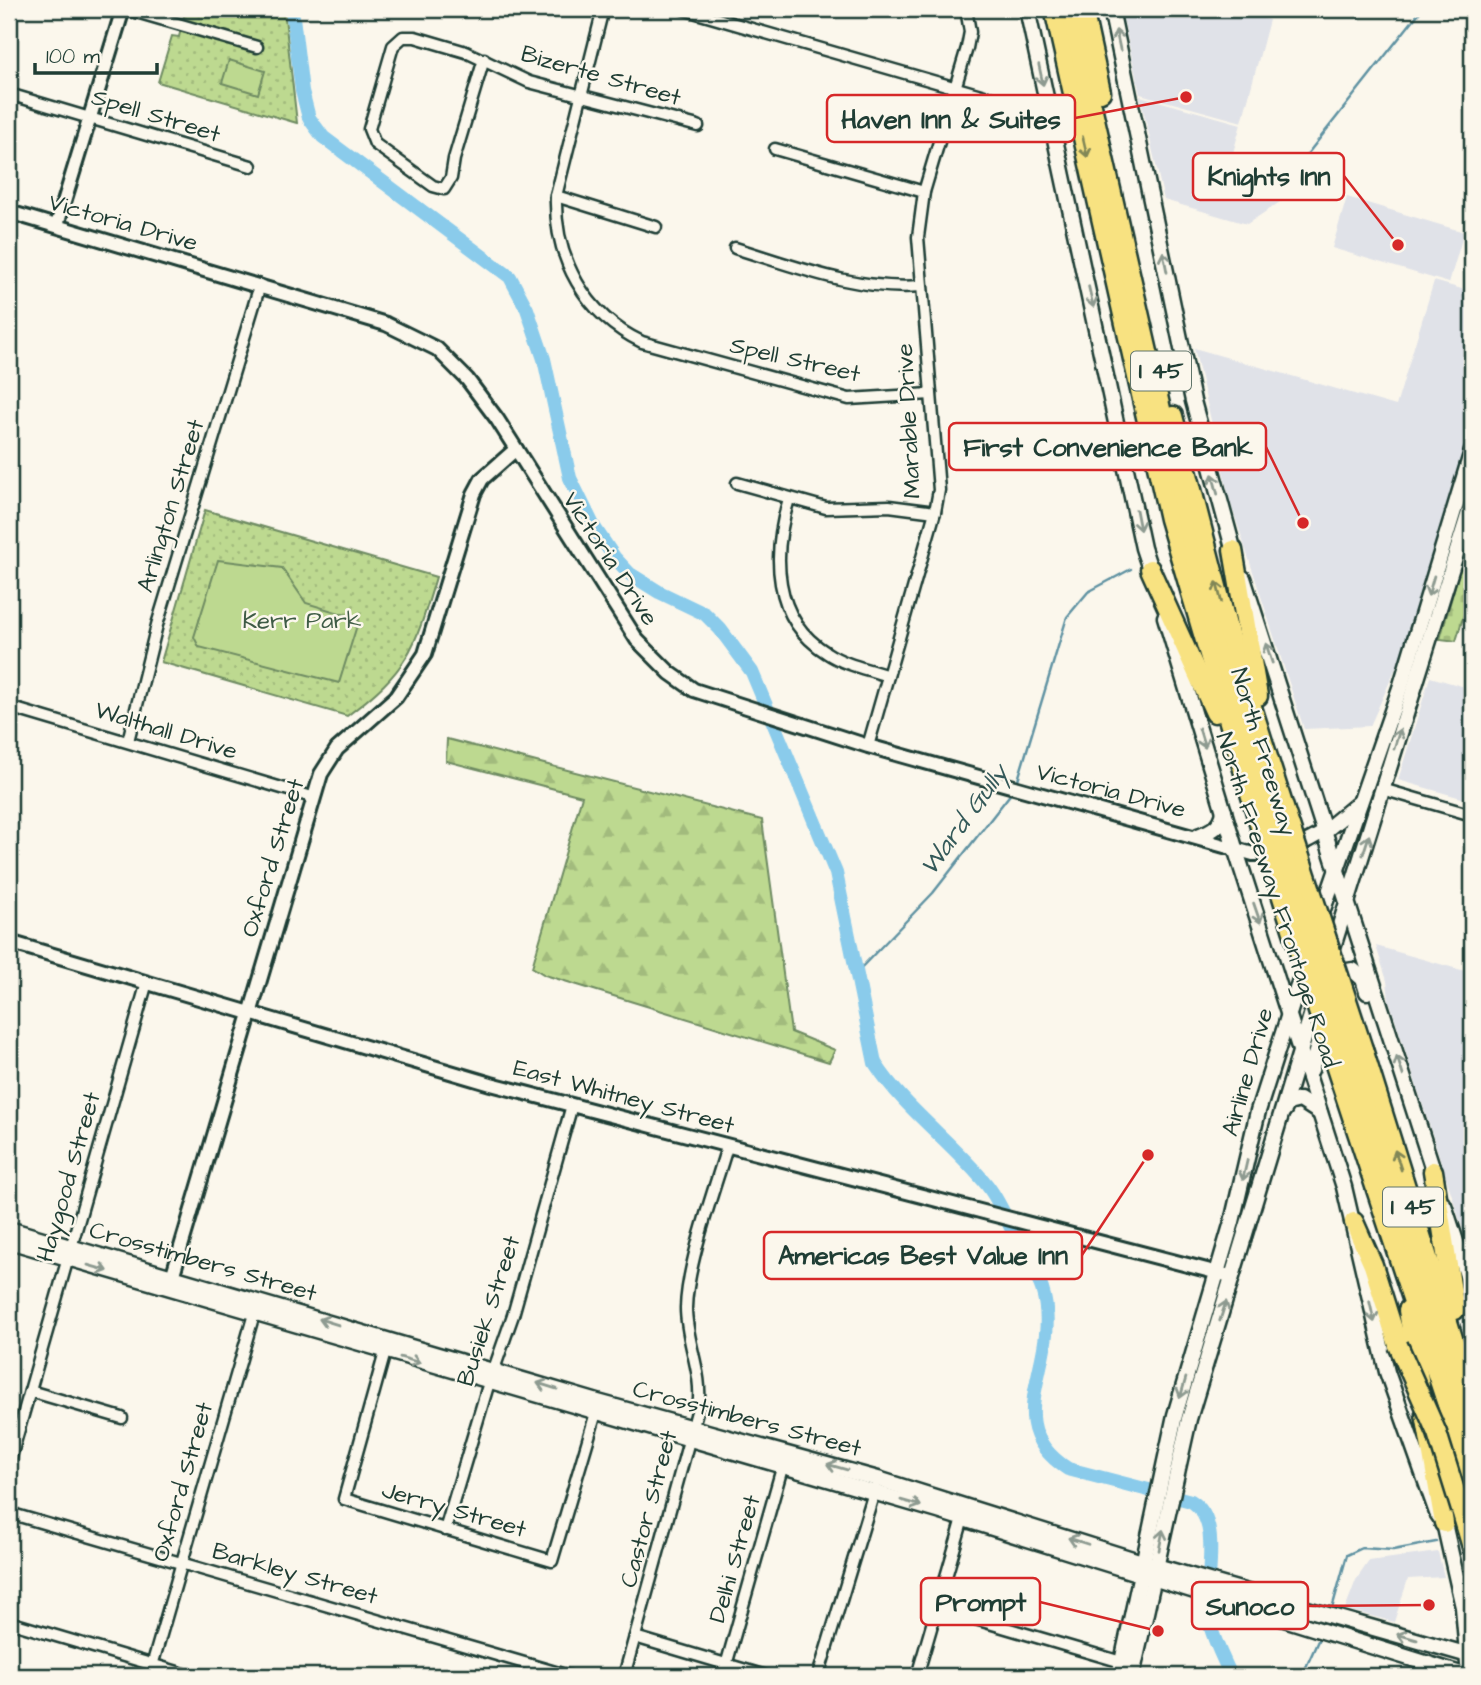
<svg xmlns="http://www.w3.org/2000/svg" width="1481" height="1685" viewBox="0 0 1481 1685" font-family="'Architects Daughter',sans-serif">
	<style>
		.built { fill: #e0e2e8 }
		.green { fill: url(#green-dots); stroke: #6e8b62; stroke-width: 2 }
		.forest { fill: url(#forest-firs); stroke: #6e8b62; stroke-width: 2 }
		.cemetery { fill: url(#cemetery-stones); stroke: #6e8b62; stroke-width: 2 }
		.pitch { fill: #bdd990; stroke: #6e8b62; stroke-width: 2 }
		.lines { fill: none; stroke-linecap: round; stroke-linejoin: round }
		.stream { stroke: #5f92a2; stroke-width: 2.5 }
		.river { stroke: #8acbeb; stroke-width: 14 }
		.minor-casing { stroke: #1f3d34; stroke-width: 15 }
		.tertiary-casing { stroke: #1f3d34; stroke-width: 18 }
		.secondary-casing { stroke: #1f3d34; stroke-width: 19 }
		.motorway-casing { stroke: #1f3d34; stroke-width: 23 }
		.minor { stroke: #fbf7ec; stroke-width: 10 }
		.tertiary { stroke: #fbf7ec; stroke-width: 12 }
		.secondary { stroke: #fbf7ec; stroke-width: 14 }
		.motorway { stroke: #f8e281; stroke-width: 18 }
		.motorway-bridge-casing { stroke: #1f3d34; stroke-width: 23; stroke-linecap: butt }
		.motorway-bridge { stroke: #f8e281; stroke-width: 18 }
		.oneway { stroke: #8d9a90 }
		.oneway2 { stroke: #818757 }
		.labels { text-anchor: middle; dominant-baseline: central; stroke-width: 5; stroke-linejoin: round; paint-order: stroke }
		.shield { fill: #fbf7ec; stroke: #61756b; stroke-width: 2 }
		.shield-label { font-size: 23px; font-weight: bold; fill: #1f3d34 }
		.street-label { font-size: 24px; fill: #1f3d34; stroke: #fbf7ec }
		.park-label { font-size: 24px; fill: #3f5c46; stroke: #fbf7ec }
		.water-label { font-size: 26px; font-style: italic; fill: #345959; stroke: #fbf7ec }
		.leader { fill: none; stroke: #d62828; stroke-width: 2.5 }
		.callout-dot { fill: #d62828; stroke: #fbf7ec; stroke-width: 2.5 }
		.callout { fill: #fbf7ec; stroke: #d62828; stroke-width: 2.5 }
		.callout-label { font-size: 26px; text-anchor: middle; font-weight: bold; fill: #1f3d34 }
	</style>
	<defs>
		<pattern id="green-dots" width="8" height="8" patternUnits="userSpaceOnUse" patternTransform="scale(1.75)"><rect width="8" height="8" fill="#bdd990"/><path d="M2 2h.1M6 6h.1" fill="none" stroke="#a2bb7d" stroke-width="1.8" stroke-linecap="round"/></pattern>
		<pattern id="forest-firs" width="22" height="20" patternUnits="userSpaceOnUse" patternTransform="scale(1.75)"><rect width="22" height="20" fill="#bdd990"/><path d="M5 1l3.5 6h-7zM16 11l3.5 6h-7z" fill="#a2bb7d"/></pattern>
		<pattern id="cemetery-stones" width="16" height="16" patternUnits="userSpaceOnUse" patternTransform="scale(1.75)"><rect width="16" height="16" fill="#bdd990"/><path d="M2 7V4a2 2 0 0 1 4 0v3zM10 15v-3a2 2 0 0 1 4 0v3z" fill="#a2bb7d"/></pattern>
	</defs>
	<rect width="100%" height="100%" fill="#fbf7ec"/>
	<filter id="ink" filterUnits="userSpaceOnUse"><feTurbulence type="fractalNoise" baseFrequency=".0143" numOctaves="2"/><feDisplacementMap in="SourceGraphic" scale="14" xChannelSelector="R" yChannelSelector="G"/><feConvolveMatrix kernelMatrix="1 2 1 2 8 2 1 2 1" color-interpolation-filters="sRGB"/></filter>
	<g filter="url(#ink)">
		<g class="built">
			<polygon points="1121,9 1234,9 1269,20 1242,122 1140,94"/>
			<polygon points="1140,96 1241,124 1231,160 1292,178 1286,198 1247,224 1164,200"/>
			<polygon points="1347,197 1464,232 1449,283 1332,248"/>
			<polygon points="1434,281 1472,292 1472,424 1399,661 1370,726 1304,729 1230,501 1194,348 1396,406"/>
			<polygon points="1430,677 1472,689 1472,801 1398,780"/>
			<polygon points="1376,946 1472,973 1472,1258 1389,1000 1387,981"/>
			<polygon points="1438,1552 1444,1577 1408,1579 1394,1622 1345,1609 1356,1580 1369,1561"/>
		</g>
		<g class="green">
			<polygon points="181,9 284,9 297,123 158,82 172,36 179,37 185,12"/>
			<path d="M205 510 436 577C414 651 409 669 347 716L161 662Z"/>
		</g>
		<polygon class="forest" points="447,739 762,820 791,1032 835,1050 829,1062 545,975 532,967 582,796 446,761"/>
		<polygon class="cemetery" points="1460,568 1472,572 1472,606 1467,605 1456,641 1440,639"/>
		<g class="pitch">
			<polygon points="229,60 265,71 258,94 222,83"/>
			<polygon points="218,560 282,568 306,603 359,619 339,683 199,647 194,637"/>
		</g>
		<g class="lines">
			<g class="stream">
				<polyline points="1294,171 1422,9"/>
				<polyline points="1017,783 1067,617 1088,592 1131,569"/>
				<polyline points="856,973 933,893 1012,792"/>
				<polyline points="1331,1612 1347,1555 1362,1548 1393,1550 1436,1542"/>
				<polyline points="1302,1676 1321,1634"/>
			</g>
			<path class="river" d="M292 9 302 91 309 118 323 137 510 277 527 309 544 359 570 478 594 527 614 557 630 574 659 592 705 614 720 629 752 672 836 873 875 1063C905 1110 953 1142 987 1185 1002 1204 1011 1230 1022 1251 1028 1264 1038 1276 1042 1289 1065 1361 993 1421 1068 1469L1191 1501C1227 1523 1200 1590 1210 1625 1215 1643 1224 1660 1231 1676"/>
			<defs>
				<g id="minor">
					<polyline points="126,9 257,47"/>
					<path d="M603 9 556 196C554 258 585 315 642 342L849 399 931 394"/>
					<polyline points="683,9 1050,115"/>
					<polyline points="484,59 454,159 451,178 444,189 433,186 375,144 369,129 393,46 403,37 415,37 466,52 529,82 698,126"/>
					<polyline points="9,94 251,166"/>
					<polyline points="775,149 924,192"/>
					<polyline points="556,196 656,227"/>
					<path d="M735 248C797 267 856 291 921 286"/>
					<polyline points="737,483 826,508 889,506 935,512"/>
					<path d="M789 499C772 554 772 619 827 653 845 665 868 669 888 676"/>
					<polyline points="9,707 312,797"/>
					<polyline points="128,741 157,625 260,285"/>
					<polyline points="868,746 935,512 939,490 918,237 924,192 967,48 970,32 966,9"/>
					<polyline points="1382,789 1472,815"/>
					<polyline points="387,1345 344,1499 552,1561 598,1406"/>
					<polyline points="30,1391 122,1418"/>
					<polyline points="9,1464 147,982"/>
					<polyline points="9,1513 569,1676"/>
					<polyline points="445,1530 487,1389 513,1315 572,1105"/>
					<polyline points="938,1608 1125,1663"/>
					<polyline points="9,1622 191,1676"/>
					<polyline points="635,1637 766,1676"/>
					<polyline points="149,1676 256,1307"/>
					<path d="M624 1676 698 1408C704 1374 686 1343 686 1308 687 1264 714 1191 727 1147"/>
					<polyline points="723,1676 784,1461"/>
					<polyline points="818,1676 875,1489"/>
					<polyline points="917,1676 964,1515"/>
				</g>
				<g id="tertiary">
					<path d="M9 212 386 324 437 349 467 379 497 419 637 640 670 673 694 690 868 746 1253 854C1277 855 1306 844 1326 830"/>
					<polyline points="57,225 123,9"/>
					<polyline points="9,942 491,1084 1226,1275"/>
					<polyline points="170,1284 321,774 337,749 396,697 425,654 474,494 482,479 516,449"/>
				</g>
				<g id="secondary">
					<polyline points="1027,9 1143,548 1153,578"/>
					<polyline points="1111,9 1193,401 1236,559"/>
					<polyline points="1243,578 1436,1179"/>
					<polyline points="1165,617 1235,848 1344,1187 1387,1372 1437,1513 1444,1523 1463,1607 1469,1676"/>
					<polyline points="1326,830 1360,802"/>
					<path d="M1198 836C1212 831 1222 826 1224 811"/>
					<polyline points="1319,921 1401,685 1472,451"/>
					<polyline points="1330,957 1472,503"/>
					<polyline points="1337,987 1347,971 1353,970 1363,979 1367,992"/>
					<polyline points="1311,1070 1324,1023"/>
					<polyline points="1284,1110 1288,1103 1300,1100 1320,1113"/>
					<polyline points="1444,1205 1472,1290"/>
					<polyline points="9,1229 598,1402 878,1479 1142,1562 1472,1656"/>
					<polyline points="9,1241 938,1511 1467,1676"/>
					<polyline points="1119,1676 1175,1415 1232,1222 1258,1111 1305,964"/>
					<polyline points="1132,1676 1189,1419 1316,999"/>
				</g>
				<g id="motorway">
					<polyline points="1054,9 1169,519 1260,827"/>
					<polyline points="1070,9 1201,585 1273,822"/>
					<polyline points="1083,9 1101,92"/>
					<polyline points="1173,416 1231,641 1287,817"/>
					<polyline points="1233,550 1258,696"/>
					<polyline points="1150,569 1215,713"/>
					<polyline points="1363,1049 1471,1396"/>
					<polyline points="1348,1054 1472,1437"/>
					<polyline points="1333,1059 1456,1432 1472,1497"/>
					<polyline points="1433,1171 1455,1310"/>
					<polyline points="1354,1222 1373,1265 1398,1345"/>
					<polyline points="1408,1310 1420,1386"/>
					<polyline points="1425,1414 1444,1523"/>
					<polyline points="1461,1510 1472,1547"/>
				</g>
			</defs>
			<use href="#minor" class="minor-casing"/>
			<use href="#tertiary" class="tertiary-casing"/>
			<use href="#secondary" class="secondary-casing"/>
			<use href="#motorway" class="motorway-casing"/>
			<use href="#minor" class="minor"/>
			<use href="#tertiary" class="tertiary"/>
			<use href="#secondary" class="secondary"/>
			<use href="#motorway" class="motorway"/>
			<defs>
				<g id="motorway-bridge">
					<polyline points="1287,817 1363,1049"/>
					<polyline points="1273,822 1348,1054"/>
					<polyline points="1260,827 1333,1059"/>
					<polyline points="1398,1345 1437,1433 1461,1510"/>
				</g>
			</defs>
			<use href="#motorway-bridge" class="motorway-bridge-casing"/>
			<use href="#motorway-bridge" class="motorway-bridge"/>
		</g>
		<defs><path id="oneway-shaft" d="M-6 0H5M1.5-3L5.5 0L1.5 3" fill="none" stroke-width="1.6" stroke-linecap="round" stroke-linejoin="round" transform="scale(1.75)"/></defs>
		<g class="oneway">
			<use href="#oneway-shaft" transform="translate(1118 40) rotate(-102)"/>
			<use href="#oneway-shaft" transform="translate(1041 75) rotate(78)"/>
			<use href="#oneway-shaft" transform="translate(1165 262) rotate(-101)"/>
			<use href="#oneway-shaft" transform="translate(1091 297) rotate(77)"/>
			<use href="#oneway-shaft" transform="translate(1215 484) rotate(-105)"/>
			<use href="#oneway-shaft" transform="translate(1138 520) rotate(79)"/>
			<use href="#oneway-shaft" transform="translate(1431 586) rotate(106)"/>
			<use href="#oneway-shaft" transform="translate(1269 653) rotate(-108)"/>
			<use href="#oneway-shaft" transform="translate(1202 738) rotate(73)"/>
			<use href="#oneway-shaft" transform="translate(1397 739) rotate(-73)"/>
			<use href="#oneway-shaft" transform="translate(1366 845) rotate(-72)"/>
			<use href="#oneway-shaft" transform="translate(1257 913) rotate(71)"/>
			<use href="#oneway-shaft" transform="translate(1400 1066) rotate(-108)"/>
			<use href="#oneway-shaft" transform="translate(1245 1170) rotate(103)"/>
			<use href="#oneway-shaft" transform="translate(98 1268) rotate(16)"/>
			<use href="#oneway-shaft" transform="translate(1223 1311) rotate(-72)"/>
			<use href="#oneway-shaft" transform="translate(1372 1312) rotate(77)"/>
			<use href="#oneway-shaft" transform="translate(329 1322) rotate(-163)"/>
			<use href="#oneway-shaft" transform="translate(410 1360) rotate(16)"/>
			<use href="#oneway-shaft" transform="translate(547 1386) rotate(-163)"/>
			<use href="#oneway-shaft" transform="translate(1183 1388) rotate(106)"/>
			<use href="#oneway-shaft" transform="translate(837 1467) rotate(-164)"/>
			<use href="#oneway-shaft" transform="translate(911 1503) rotate(16)"/>
			<use href="#oneway-shaft" transform="translate(1161 1540) rotate(-79)"/>
			<use href="#oneway-shaft" transform="translate(1078 1541) rotate(-162)"/>
			<use href="#oneway-shaft" transform="translate(1407 1637) rotate(-164)"/>
		</g>
		<g class="oneway2">
			<use href="#oneway-shaft" transform="translate(1085 147) rotate(77)"/>
			<use href="#oneway-shaft" transform="translate(1219 592) rotate(-104)"/>
			<use href="#oneway-shaft" transform="translate(1398 1160) rotate(-108)"/>
		</g>
	</g>
	<g class="labels">
		<g class="shield">
			<rect x="1131" y="351.5" width="60" height="39" rx="5"/>
			<rect x="1383" y="1187.5" width="60" height="39" rx="5"/>
		</g>
		<g class="shield-label">
			<text x="1161" y="371">I 45</text>
			<text x="1413" y="1207">I 45</text>
		</g>
		<g class="street-label">
			<text transform="translate(601 76) rotate(16)">Bizerte Street</text>
			<text transform="translate(156 116) rotate(17)">Spell Street</text>
			<text transform="translate(123 223) rotate(16)">Victoria Drive</text>
			<text transform="translate(795 360) rotate(13)">Spell Street</text>
			<text transform="translate(909 421) rotate(-93)">Marable Drive</text>
			<text transform="translate(171 506) rotate(-73)">Arlington Street</text>
			<text transform="translate(610 559) rotate(57)">Victoria Drive</text>
			<text transform="translate(166 731) rotate(17)">Walthall Drive</text>
			<text transform="translate(1263 752) rotate(73)">North Freeway</text>
			<text transform="translate(1111 791) rotate(15)">Victoria Drive</text>
			<text transform="translate(273 858) rotate(-73)">Oxford Street</text>
			<text transform="translate(1277 900) rotate(72)">North Freeway Frontage Road</text>
			<text transform="translate(1248 1072) rotate(-74)">Airline Drive</text>
			<text transform="translate(624 1097) rotate(15)">East Whitney Street</text>
			<text transform="translate(69 1177) rotate(-74)">Haygood Street</text>
			<text transform="translate(203 1262) rotate(16)">Crosstimbers Street</text>
			<text transform="translate(489 1311) rotate(-72)">Busiek Street</text>
			<text transform="translate(747 1419) rotate(15)">Crosstimbers Street</text>
			<text transform="translate(183 1482) rotate(-74)">Oxford Street</text>
			<text transform="translate(649 1509) rotate(-75)">Castor Street</text>
			<text transform="translate(454 1510) rotate(16)">Jerry Street</text>
			<text transform="translate(735 1559) rotate(-74)">Delhi Street</text>
			<text transform="translate(295 1574) rotate(16)">Barkley Street</text>
		</g>
		<g class="park-label">
			<text x="302" y="621">Kerr Park</text>
		</g>
		<g class="water-label">
			<text transform="translate(964 820) rotate(-54)">Ward Gully</text>
		</g>
	</g>
	<path class="leader" d="M1186 97L1075 118M1398 245L1344 176M1303 523L1266 447M1148 1155L1082 1255M1158 1631L1040 1602M1429 1605L1308 1606"/>
	<g class="callout-dot">
		<circle cx="1186" cy="97" r="7"/>
		<circle cx="1398" cy="245" r="7"/>
		<circle cx="1303" cy="523" r="7"/>
		<circle cx="1148" cy="1155" r="7"/>
		<circle cx="1158" cy="1631" r="7"/>
		<circle cx="1429" cy="1605" r="7"/>
	</g>
	<g class="callout">
		<rect x="827" y="95" width="248" height="47" rx="7"/>
		<rect x="1193" y="153" width="151" height="47" rx="7"/>
		<rect x="949" y="423" width="317" height="47" rx="7"/>
		<rect x="764" y="1232" width="318" height="47" rx="7"/>
		<rect x="921" y="1578" width="119" height="47" rx="7"/>
		<rect x="1192" y="1582" width="116" height="47" rx="7"/>
	</g>
	<g class="callout-label">
		<text x="951" y="128">Haven Inn &amp; Suites</text>
		<text x="1269" y="185">Knights Inn</text>
		<text x="1108" y="456">First Convenience Bank</text>
		<text x="923" y="1264">Americas Best Value Inn</text>
		<text x="981" y="1611">Prompt</text>
		<text x="1250" y="1615">Sunoco</text>
	</g>
	<rect width="1481" height="1685" fill="none" stroke="#fbf7ec" stroke-width="35"/>
	<rect x="18" y="18" width="1446" height="1650" fill="none" stroke="#1f3d34" stroke-width="2.5" filter="url(#ink)"/>
	<path d="M35 63v10h122v-10" fill="none" stroke="#1f3d34" stroke-width="3.5"/>
	<text x="46" y="63" font-size="21" fill="#1f3d34" stroke="#fbf7ec" stroke-width="5" paint-order="stroke">100 m</text>
</svg>
